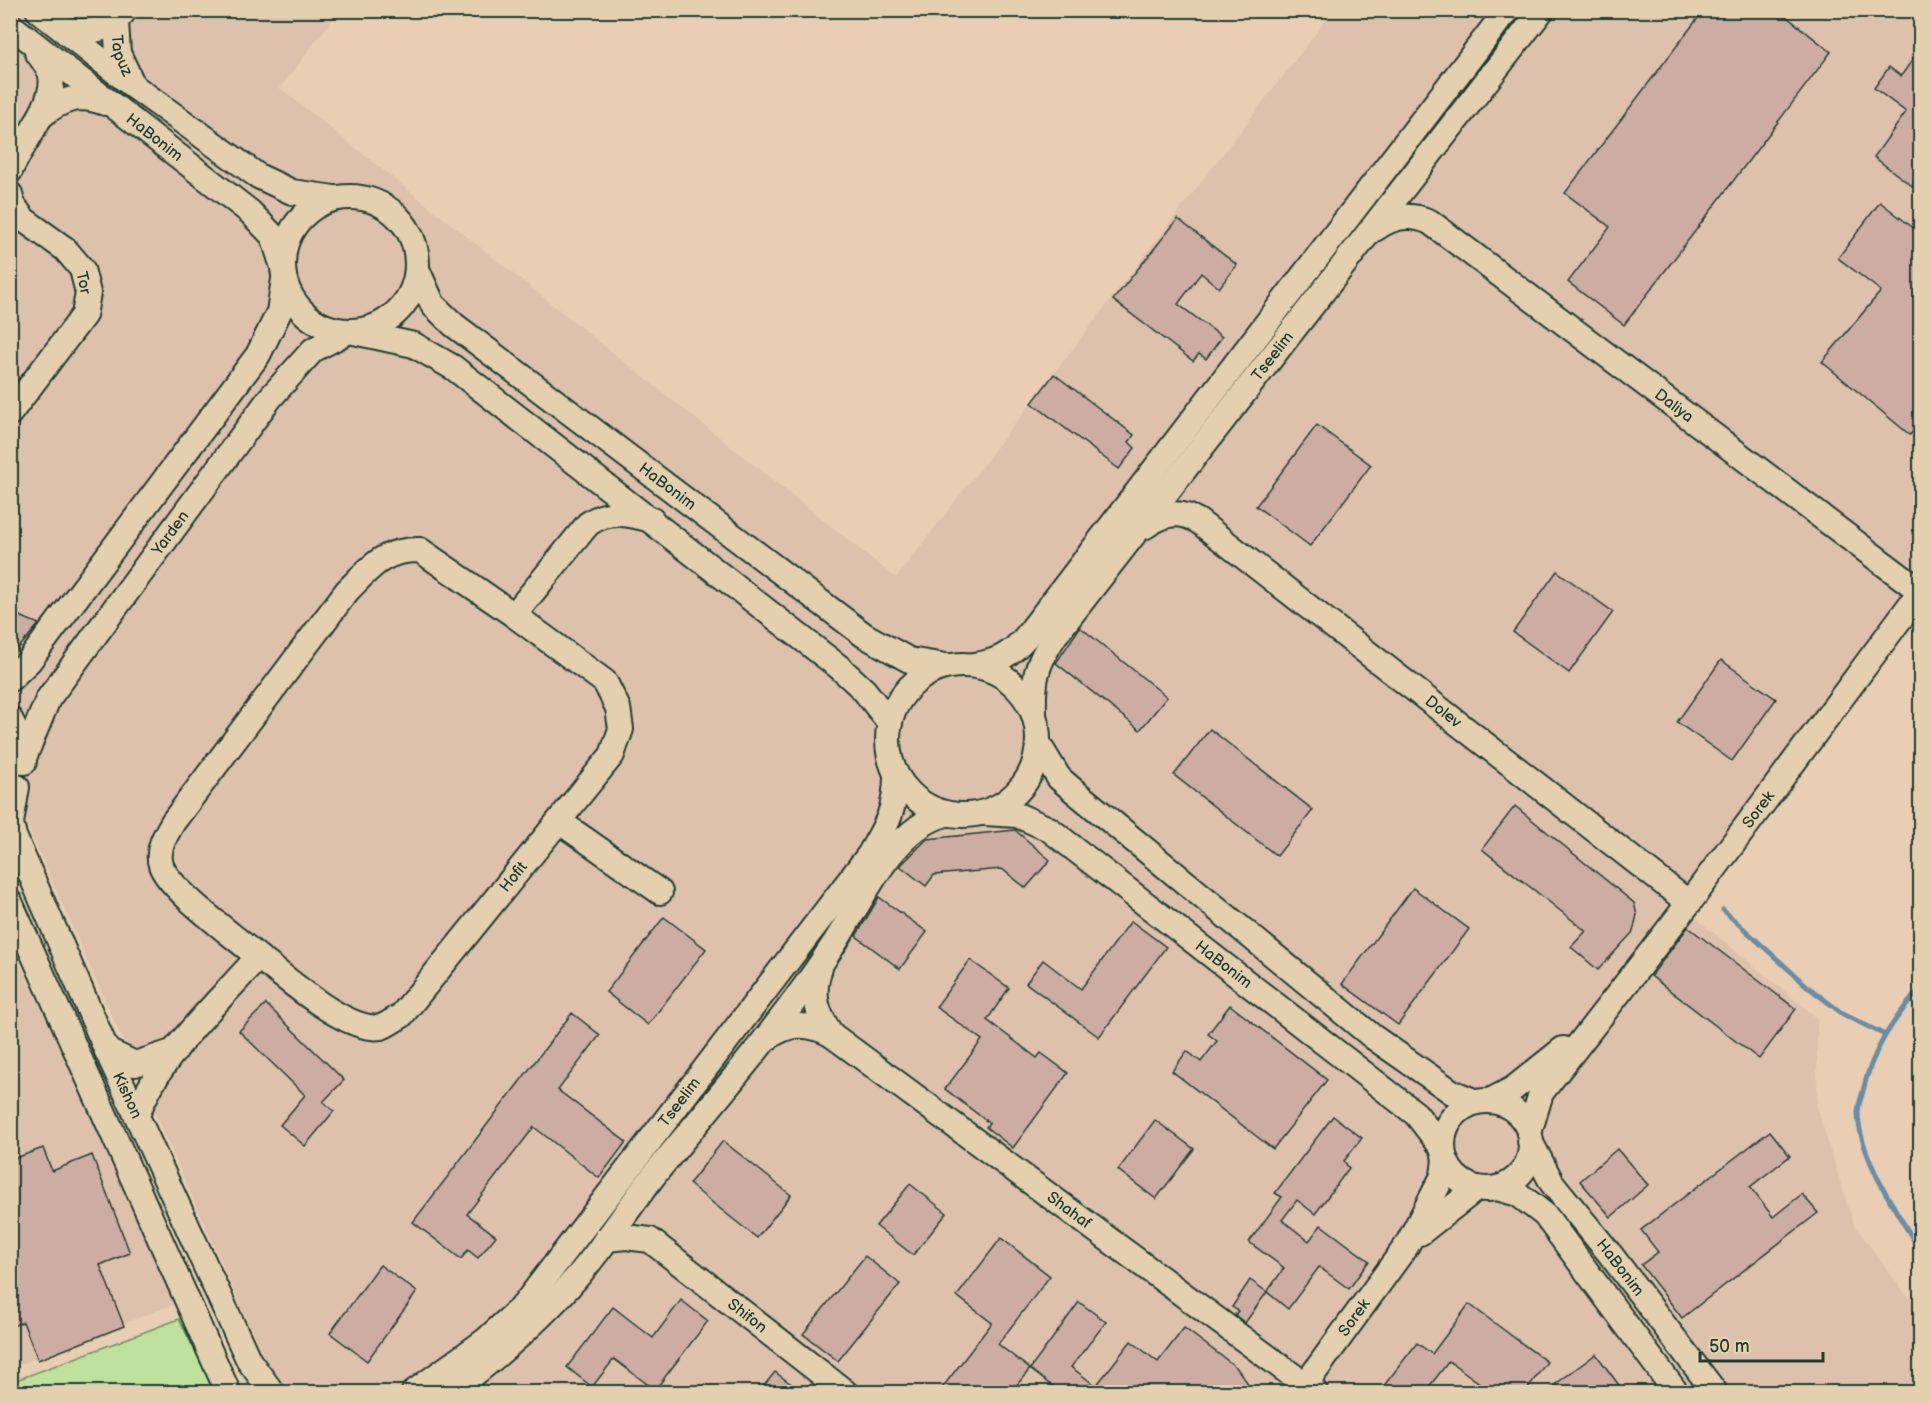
<svg xmlns="http://www.w3.org/2000/svg" width="1931" height="1403" viewBox="0 0 1931 1403" font-family="'Balsamiq Sans',sans-serif">
	<style>
		.built { fill: #ddc1ac }
		.green { fill: #bee29d; stroke: #6e9068; stroke-width: 1.5 }
		.lines { fill: none; stroke-linecap: round; stroke-linejoin: round }
		.stream { stroke: #678da5; stroke-width: 5 }
		.building { fill: #cdada3; stroke: #1f3d34; stroke-width: 1.5 }
		.minor-casing { stroke: #1f3d34; stroke-width: 28 }
		.minor { stroke: #e4d0ae; stroke-width: 24 }
		.labels { text-anchor: middle; dominant-baseline: central; stroke-width: 4.5; stroke-linejoin: round; paint-order: stroke }
		.street-label { font-size: 16px; fill: #1f3d34; stroke: #e4d0ae }
	</style>
	<rect width="100%" height="100%" fill="#eaceb3"/>
	<filter id="ink" filterUnits="userSpaceOnUse"><feTurbulence type="fractalNoise" baseFrequency=".0167" numOctaves="2"/><feDisplacementMap in="SourceGraphic" scale="12" xChannelSelector="R" yChannelSelector="G"/><feConvolveMatrix kernelMatrix="1 2 1 2 8 2 1 2 1" color-interpolation-filters="sRGB"/></filter>
	<g filter="url(#ink)">
		<g class="built">
			<polygon points="10,11 339,11 280,88 896,578 1333,11 1920,11 1920,614 1691,914 1817,1018 1817,1108 1854,1225 1920,1313 1920,1392 244,1392 266,1363 11,789"/>
			<polygon points="10,941 179,1302 11,1368 10,1368"/>
		</g>
		<polygon class="green" points="179,1319 215,1392 11,1392 11,1382"/>
		<g class="lines">
			<g class="stream">
				<polyline points="1723,910 1808,987 1843,1014 1885,1035"/>
				<path d="M1920 989C1893 1020 1872 1050 1863 1091 1861 1098 1858 1106 1858 1113 1859 1157 1898 1214 1920 1250"/>
			</g>
		</g>
		<g class="building">
			<polygon points="1704,10 1778,10 1831,52 1624,325 1568,282 1610,227 1565,193"/>
			<polygon points="1920,49 1920,174 1912,186 1874,157 1906,112 1874,88 1889,67 1901,76"/>
			<polygon points="1880,202 1920,233 1920,423 1910,435 1822,362 1881,291 1838,258"/>
			<polygon points="1178,219 1237,265 1219,288 1201,273 1178,304 1222,337 1206,359 1199,354 1193,361 1113,300"/>
			<polygon points="1054,374 1134,435 1129,442 1135,448 1119,469 1032,403"/>
			<polygon points="1317,425 1371,465 1310,546 1256,506"/>
			<polygon points="1557,571 1613,612 1569,673 1513,632"/>
			<polygon points="10,612 39,624 10,658"/>
			<polygon points="1080,627 1167,697 1140,730 1056,663"/>
			<polygon points="1721,660 1776,699 1732,761 1677,722"/>
			<polygon points="1210,729 1313,810 1277,856 1174,775"/>
			<polygon points="1515,806 1634,903 1637,915 1633,932 1598,970 1571,947 1586,931 1482,849"/>
			<polygon points="1015,830 1050,860 1026,888 1002,869 934,875 926,886 900,866 927,839"/>
			<polygon points="1413,888 1469,929 1398,1025 1342,984"/>
			<polygon points="879,897 927,932 900,969 856,936"/>
			<polygon points="664,917 706,949 648,1025 606,992"/>
			<polygon points="1131,921 1166,947 1099,1037 1026,983 1043,960 1081,989"/>
			<polygon points="1688,927 1796,1009 1759,1059 1651,976"/>
			<polygon points="970,960 1009,988 987,1020 1037,1058 1041,1053 1068,1073 1013,1148 986,1127 989,1123 945,1089 982,1040 936,1007"/>
			<polygon points="266,1004 344,1080 323,1102 334,1111 305,1146 280,1125 305,1095 239,1031"/>
			<polygon points="1230,1005 1327,1080 1273,1149 1172,1071 1187,1051 1201,1062 1217,1041 1208,1034"/>
			<polygon points="572,1013 600,1035 558,1090 626,1142 599,1178 534,1127 467,1214 496,1236 478,1258 468,1250 461,1259 413,1222"/>
			<polygon points="1333,1116 1362,1138 1344,1161 1349,1168 1315,1214 1297,1200 1282,1220 1309,1241 1321,1225 1369,1261 1349,1289 1319,1267 1288,1309 1267,1292 1284,1268 1249,1242 1282,1197 1275,1193"/>
			<polygon points="1155,1120 1194,1149 1156,1199 1118,1170"/>
			<polygon points="1770,1131 1790,1156 1750,1187 1773,1217 1802,1194 1818,1213 1682,1318 1641,1265 1658,1252 1641,1230"/>
			<polygon points="723,1141 791,1195 757,1238 689,1184"/>
			<polygon points="43,1148 52,1171 92,1155 130,1253 100,1265 124,1326 38,1360 23,1322 10,1327 10,1160"/>
			<polygon points="1617,1149 1648,1185 1611,1217 1580,1181"/>
			<polygon points="910,1184 947,1213 913,1255 876,1226"/>
			<polygon points="1001,1238 1050,1276 998,1344 1030,1369 1011,1392 939,1392 992,1323 957,1296"/>
			<polygon points="865,1256 900,1284 838,1361 803,1334"/>
			<polygon points="380,1265 417,1292 367,1361 330,1333"/>
			<polygon points="1250,1280 1267,1292 1245,1323 1235,1315 1238,1311 1232,1307"/>
			<polygon points="681,1300 708,1321 655,1390 614,1359 592,1387 567,1367 613,1307 653,1338"/>
			<polygon points="1079,1302 1106,1322 1071,1367 1096,1386 1131,1341 1158,1362 1184,1328 1236,1367 1247,1382 1249,1392 1060,1392 1030,1369"/>
			<polygon points="1469,1304 1547,1362 1525,1392 1492,1392 1449,1361 1425,1392 1379,1392 1417,1343 1432,1354"/>
			<polygon points="1596,1354 1624,1392 1545,1392"/>
			<polygon points="775,1372 802,1392 759,1392"/>
		</g>
		<g class="lines">
			<defs>
				<g id="minor">
					<polyline points="38,10 136,88 258,176 292,192 334,198"/>
					<path id="s1" d="M116 22 118 53 131 81"/>
					<path id="s2" d="M10 25 250 212 273 236 282 264"/>
					<path d="M59 26C84 35 108 33 125 10"/>
					<path d="M40 117C61 99 79 93 105 103"/>
					<path d="M10 171C20 145 60 99 50 72 47 65 41 58 37 52"/>
					<polyline points="10,194 12,203 23,219 65,249 82,269 88,293 84,315 10,413"/>
					<circle cx="350" cy="264" r="67"/>
					<path id="s3" d="M1375 229C1392 216 1410 213 1430 222L1920 591"/>
					<path id="s4" d="M417 269 433 305 454 325 864 635 909 660 946 666"/>
					<polyline points="354,332 414,345 454,368 839,667 864,690 890,723"/>
					<path id="s5" d="M1144 527C1163 514 1178 509 1198 521L1689 903"/>
					<circle cx="963" cy="740" r="75"/>
					<path d="M975 665C999 662 1011 654 1026 637L1507 10"/>
					<polyline points="10,679 29,661 258,355 279,312 284,279"/>
					<path id="s6" d="M1034 713C1033 679 1036 665 1054 637L1542 10"/>
					<polyline points="10,719 20,738 24,762"/>
					<polyline points="1039,745 1059,778 1073,790 1373,1037 1452,1092 1476,1102"/>
					<path id="s7" d="M24 758 48 699 270 398 313 350 347 332"/>
					<path id="s8" d="M17 787 11 823 14 836 107 1051 249 1361 272 1392"/>
					<path id="s9" d="M985 813 1017 815 1049 829 1416 1114 1443 1149"/>
					<polyline points="560,822 660,892"/>
					<polyline points="10,902 228,1392"/>
					<path id="s10" d="M258 957C286 977 346 1033 381 1027 387 1025 395 1019 401 1016L612 755 621 729 618 708 605 682 514 615 588 524C609 509 628 514 652 520"/>
					<path d="M820 968C811 994 816 1013 832 1035"/>
					<path id="s11" d="M769 1037C790 1022 810 1023 832 1035L1315 1392"/>
					<polyline points="107,1051 135,1064 175,1051"/>
					<circle cx="1487" cy="1145" r="44"/>
					<polyline points="1490,1101 1513,1089 1563,1049"/>
					<path d="M137 1115C160 1054 216 1005 258 957 237 938 168 889 161 865 156 850 166 834 173 822L347 591C371 567 384 549 420 550L514 615"/>
					<path id="s12" d="M1529 1133 1541 1093 1689 903 1920 592"/>
					<path id="s13" d="M1530 1141 1552 1183 1610 1254 1715 1392"/>
					<polyline points="1497,1188 1518,1194 1545,1215 1676,1392"/>
					<polyline points="1420,1233 1477,1188"/>
					<path id="s14" d="M601 1247 606 1239 626 1237 650 1240 845 1392"/>
					<path id="s15" d="M414 1392 486 1340 524 1305 869 855C886 826 896 810 896 775"/>
					<path d="M451 1392C497 1357 541 1320 578 1276 609 1240 633 1200 663 1164 723 1091 785 1020 836 941 863 898 894 827 946 814"/>
					<path id="s16" d="M1300 1392 1407 1245 1443 1176 1445 1159"/>
				</g>
			</defs>
			<use href="#minor" class="minor-casing"/>
			<use href="#minor" class="minor"/>
		</g>
	</g>
	<g class="labels">
		<g class="street-label">
			<text stroke="none"><textPath href="#s1" startOffset="34">Tapuz</textPath></text>
			<text stroke="none"><textPath href="#s2" startOffset="183">HaBonim</textPath></text>
			<text transform="translate(83 283) rotate(78)">Tor</text>
			<text stroke="none"><textPath href="#s6" startOffset="436">Tseelim</textPath></text>
			<text stroke="none"><textPath href="#s3" startOffset="364">Daliya</textPath></text>
			<text stroke="none"><textPath href="#s4" startOffset="336">HaBonim</textPath></text>
			<text stroke="none"><textPath href="#s7" startOffset="270">Yarden</textPath></text>
			<text stroke="none"><textPath href="#s5" startOffset="369">Dolev</textPath></text>
			<text stroke="none"><textPath href="#s12" startOffset="399">Sorek</textPath></text>
			<text stroke="none"><textPath href="#s10" startOffset="346">Hofit</textPath></text>
			<text stroke="none"><textPath href="#s9" startOffset="288">HaBonim</textPath></text>
			<text stroke="none"><textPath href="#s8" startOffset="333">Kishon</textPath></text>
			<text stroke="none"><textPath href="#s15" startOffset="396">Tseelim</textPath></text>
			<text stroke="none"><textPath href="#s11" startOffset="362">Shahaf</textPath></text>
			<text stroke="none"><textPath href="#s13" startOffset="156">HaBonim</textPath></text>
			<text stroke="none"><textPath href="#s14" startOffset="177">Shifon</textPath></text>
			<text stroke="none"><textPath href="#s16" startOffset="92">Sorek</textPath></text>
		</g>
	</g>
	<rect width="1931" height="1403" fill="none" stroke="#e4d0ae" stroke-width="36"/>
	<rect x="18" y="18" width="1895" height="1367" fill="none" stroke="#1f3d34" stroke-width="2" filter="url(#ink)"/>
	<path d="M1700 1352v9h123v-9" fill="none" stroke="#1f3d34" stroke-width="3"/>
	<text x="1709" y="1352" font-size="18" fill="#1f3d34" stroke="#e4d0ae" stroke-width="4.5" paint-order="stroke">50 m</text>
</svg>
